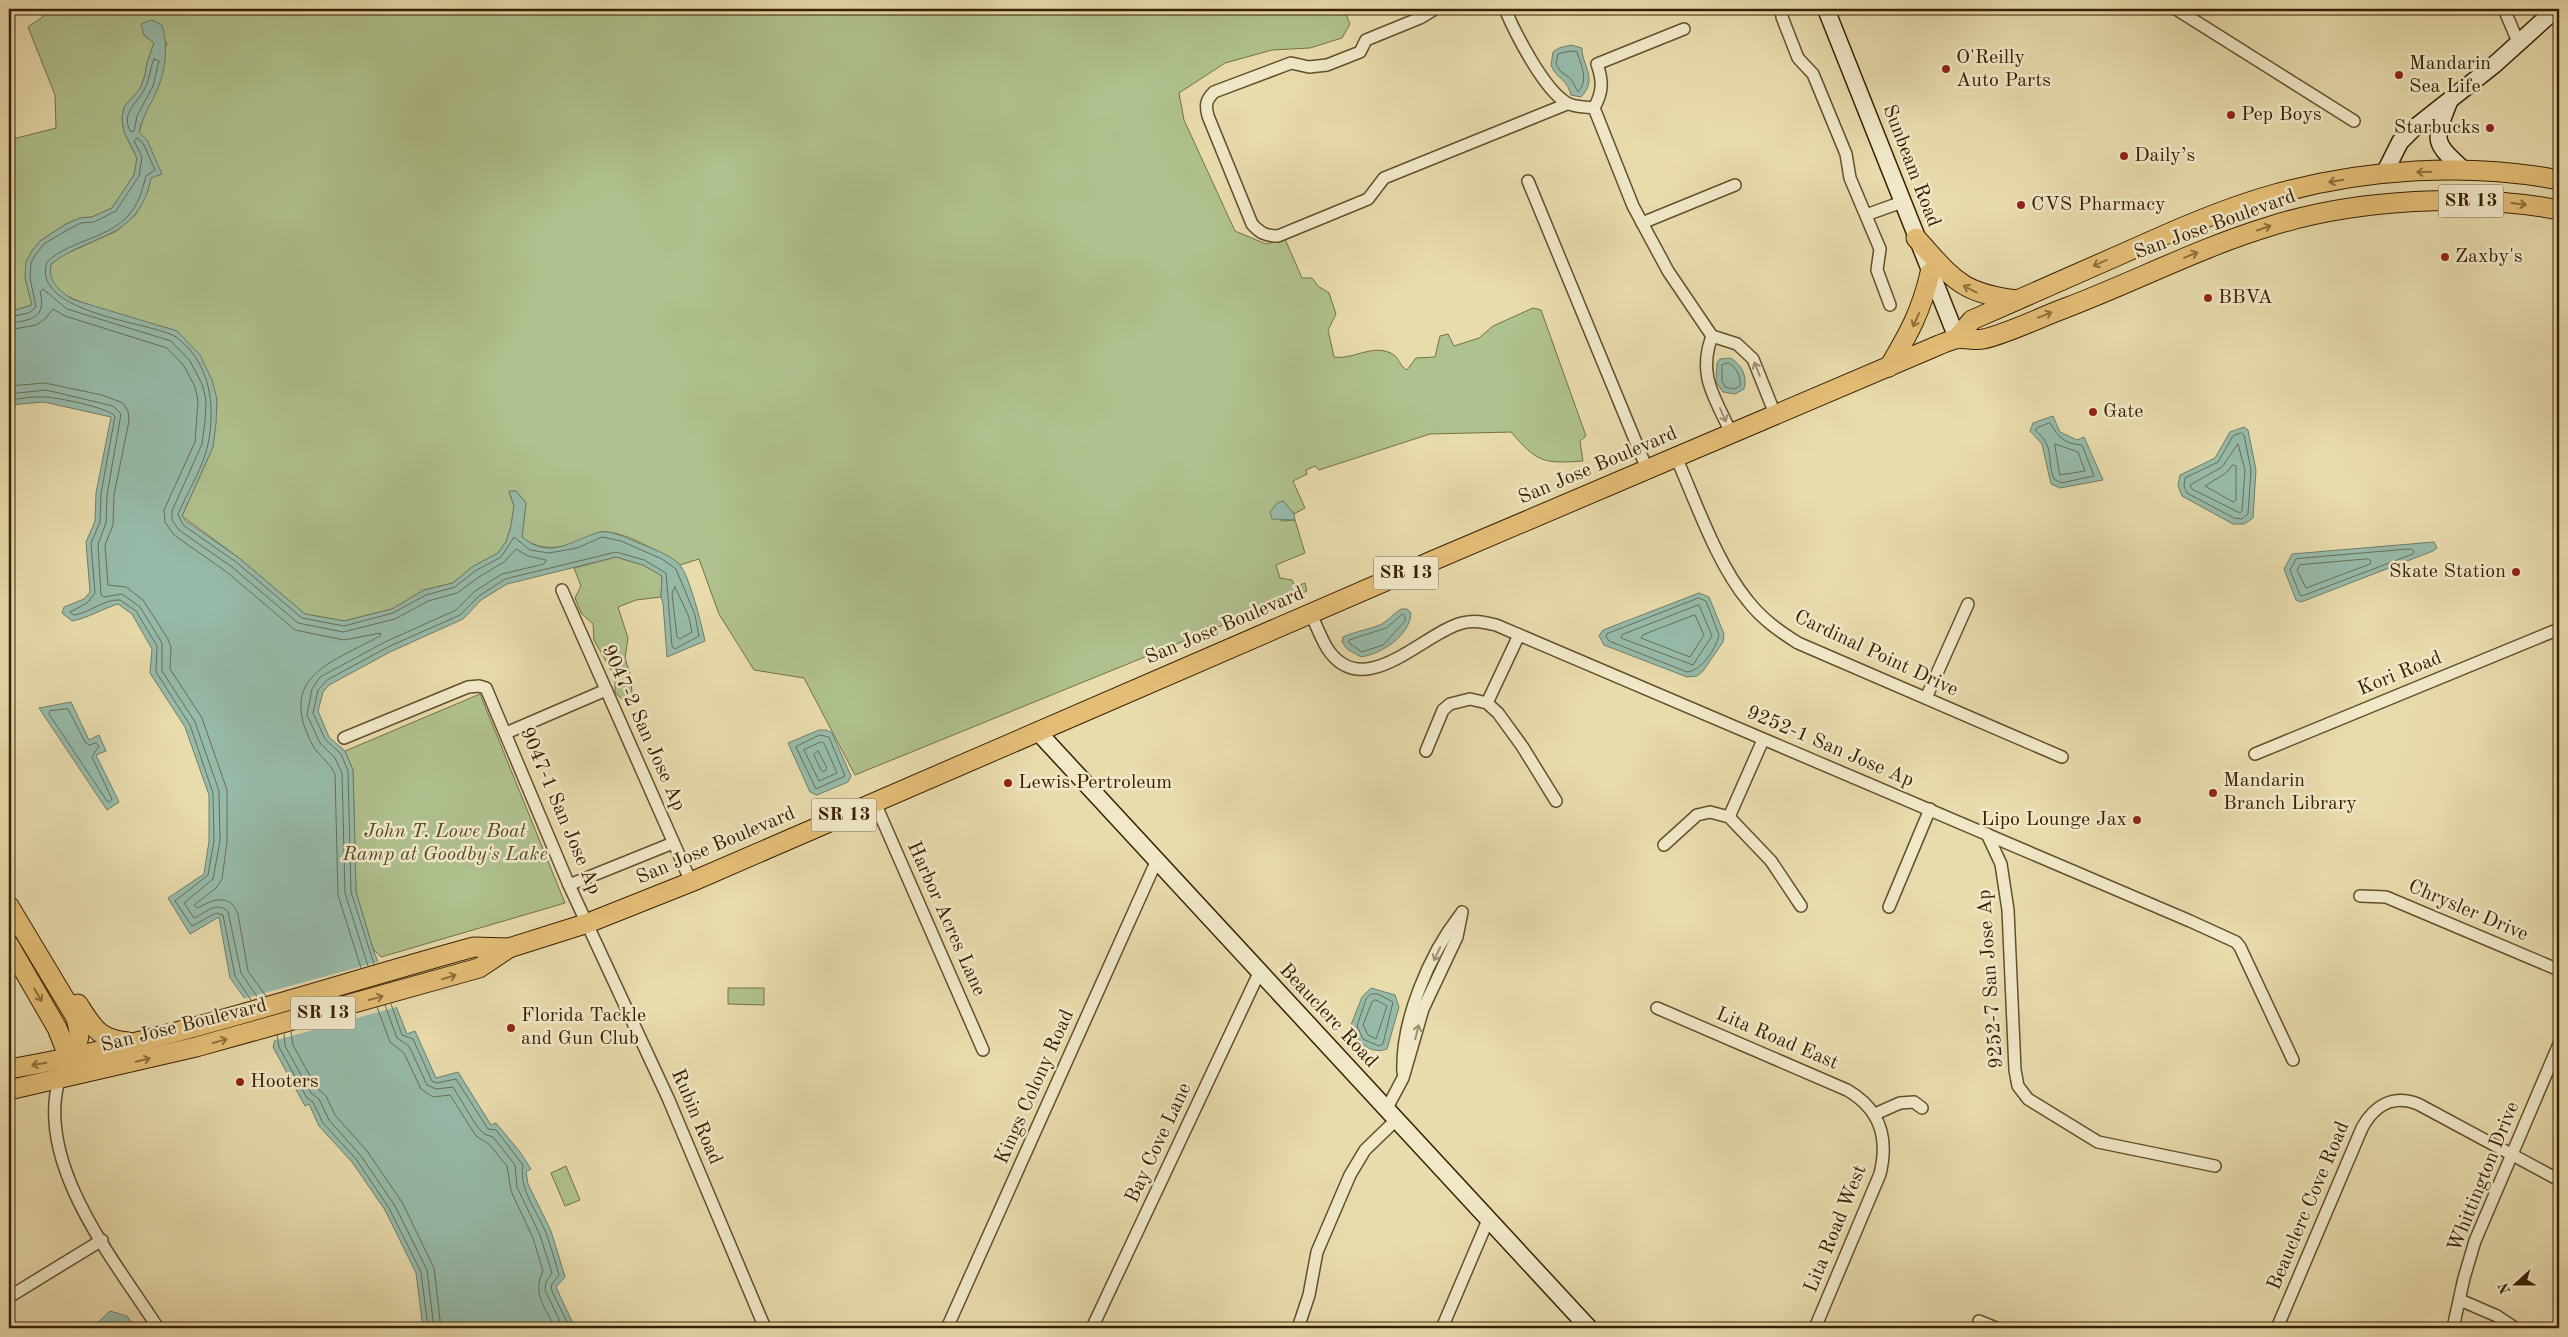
<svg xmlns="http://www.w3.org/2000/svg" width="2568" height="1337" viewBox="0 0 2568 1337" font-family="'Old Standard TT',serif">
	<style>
		.green { fill: #afc18e; stroke: #747047 }
		.water { fill: #97bbab; stroke: #717d67 }
		.pier { fill: #e8dbac }
		.lines { fill: none; stroke-linecap: round; stroke-linejoin: round }
		.shore { stroke: #686e56; stroke-width: 1 }
		.street-casing { stroke: #644f2b; stroke-width: 14 }
		.secondary-casing { stroke: #382000; stroke-width: 19 }
		.primary-casing { stroke: #382000; stroke-width: 21 }
		.street { stroke: #f0e8c9; stroke-width: 11 }
		.secondary { stroke: #f0e8c9; stroke-width: 16 }
		.primary { stroke: #e4be76; stroke-width: 19 }
		.oneway { stroke: #8e6f3b }
		.oneway2 { stroke: #9d8e6f }
		.poi-dot { fill: #8f2418; stroke: #f0e8c9; stroke-width: 2 }
		.labels { text-anchor: middle; dominant-baseline: central; stroke-width: 5; stroke-linejoin: round; paint-order: stroke }
		.shield { fill: #f0e8c9; stroke: #6f5c3c; stroke-width: 1 }
		.shield-label { font-size: 19px; font-weight: bold; fill: #382000 }
		.poi-label { font-size: 20px; fill: #382000; stroke: #f0e8c9; text-anchor: start }
		.street-label { font-size: 20px; fill: #382000; stroke: #f0e8c9 }
		.park-label { font-size: 20px; font-style: italic; fill: #564824; stroke: #f0e8c9 }
	</style>
	<rect width="100%" height="100%" fill="#e8dbac"/>
	<filter id="stains"><feTurbulence type="fractalNoise" baseFrequency=".004" numOctaves="4"/><feColorMatrix values="0 0 0 0 .2 0 0 0 0 .09 0 0 0 0 .02 0 0 0 .5 -.17"/></filter>
	<radialGradient id="worn" r=".72"><stop offset=".6" stop-color="#630" stop-opacity="0"/><stop offset="1" stop-color="#630" stop-opacity=".3"/></radialGradient>
	<g class="green">
		<path d="M54 9H1344L1350 24 1342 38 1310 48 1272 50 1225 63 1179 93 1184 120 1235 231 1266 244 1285 239 1302 278H1312L1318 286 1329 293 1336 314 1328 330 1334 357C1355 360 1374 342 1394 355 1399 359 1400 366 1407 370L1416 358 1435 357 1440 336 1448 334 1454 346 1479 338 1493 326 1533 308 1541 310 1586 436 1580 441 1583 461C1543 464 1537 462 1511 432L1430 434 1319 470 1315 466 1306 470 1307 474 1293 481 1305 508 1294 514 1283 501 1281 521 1295 520 1305 553 1276 565 1280 578 1292 580 1295 587 1305 583 1307 591 855 775 804 678 754 670 719 614 699 559 680 565C663 554 623 530 602 532 596 532 589 537 584 539 563 549 540 552 522 537L526 503 516 491 509 492 514 506 511 526 506 542 498 553 472 567 453 583 424 590 392 609 344 621 305 614 239 558 182 516 213 447 217 399 177 331C150 323 76 306 57 289 50 282 49 274 51 264L63 255 117 231 136 214 148 190 151 178 147 140 139 132 167 43 144 35 154 43 147 63 145 75 140 89 124 107 122 118 124 132 137 158 134 175 112 208 92 217 80 218 66 224 40 241 31 252 25 278 32 305 9 312V140L56 128 55 95 28 27Z"/>
		<polygon points="616,557 643,565 662,576 661,597 636,600 618,607 628,638 625,658 631,677 632,695 626,702 615,693 615,677 594,640 593,624 581,613 575,598 581,586 574,568"/>
		<polygon points="480,694 565,903 381,957 373,949 356,892 353,770 345,751"/>
		<polygon points="728,988 764,988 764,1005 728,1004"/>
		<polygon points="566,1166 580,1200 565,1206 551,1173"/>
	</g>
	<g class="water">
		<path d="M152 20 162 25C168 45 166 68 158 88 152 103 143 115 139 132L147 140 162 174 151 178C139 240 91 233 51 264 48 282 58 289 71 299L177 331 200 355 212 380 217 399 216 423 213 447 182 516 186 521 239 558 305 614 344 621 392 609 424 590 453 583 472 567 498 553 506 542 511 526 514 506 509 491H516L526 503 522 537C551 561 571 540 600 532 610 530 626 538 636 542 650 548 670 554 680 565 689 575 702 626 705 641L667 657 663 603 661 597 662 576 643 565 616 557 507 584 481 600 463 619 390 652 329 685 323 692 318 711 329 737 345 751 353 770 356 892 373 949 407 1034 415 1031 436 1078 458 1072 491 1125 496 1123 520 1152 531 1169 526 1172 528 1184 551 1231 565 1277 556 1287 575 1328H423L416 1273 385 1210 352 1162 319 1126 309 1104 305 1106 273 1047 275 1040 230 978 219 917 190 934 168 898 204 874 209 841V795L185 727 150 673 152 649 132 614 118 604C102 609 88 618 72 621L62 613 64 607 84 599 90 592 86 542 95 521 96 493 111 417 44 402 9 405V312L32 305 25 278 26 262 31 252 40 241 66 224 80 218 92 217 112 208 134 175 137 158 124 132 122 118 124 107 140 89 145 75 147 63 154 43 144 35 141 24Z"/>
		<path d="M1571 45 1582 48C1581 64 1599 79 1581 97L1571 95C1566 77 1557 80 1551 65L1553 52 1559 48Z"/>
		<path d="M1730 358C1741 363 1748 377 1744 389L1735 394 1723 392 1716 382 1717 363 1720 359Z"/>
		<polygon points="2053,416 2060,432 2077,440 2084,437 2103,480 2060,488 2051,484 2042,444 2030,431 2033,423"/>
		<polygon points="2244,427 2248,430 2256,470 2253,518 2244,524 2233,524 2182,496 2178,486 2180,475 2215,458 2230,432"/>
		<polygon points="1283,501 1294,514 1295,520 1272,519 1270,512 1277,503"/>
		<polygon points="2434,542 2437,548 2433,551 2301,602 2296,600 2284,569 2292,554"/>
		<polygon points="1699,593 1709,597 1724,634 1723,642 1703,671 1697,676 1687,677 1604,645 1599,636 1603,630"/>
		<path d="M1401 609H1407L1411 613C1410 636 1381 654 1361 657L1347 649 1342 642 1343 637C1356 631 1372 629 1382 624 1389 620 1394 613 1401 609Z"/>
		<polygon points="71,702 89,740 99,735 106,751 96,755 119,802 107,810 39,708"/>
		<polygon points="819,730 827,730 832,733 851,776 848,782 817,795 810,792 788,743"/>
		<path d="M1371 988 1395 995 1399 1007 1387 1049C1370 1055 1356 1042 1351 1025L1362 997Z"/>
		<polygon points="110,1311 127,1316 135,1328 92,1328"/>
	</g>
	<polygon class="pier" points="381,961 400,1006 336,1024 272,1041 242,999"/>
	<g class="lines">
		<g class="shore">
			<path d="M1571 51 1577 52C1581 65 1589 80 1578 92L1571 79 1560 71 1556 64 1558 54Z"/>
			<path d="M154 59 159 61 153 86 137 116 134 131 131 132C119 112 139 103 146 86 150 78 150 67 154 59Z"/>
			<path d="M9 317 29 313 36 307 30 278 31 263 35 255 44 244 69 229 81 223 94 222 116 211 139 176 142 157 134 141 137 138 143 143 155 170 146 176C143 187 139 202 132 211 112 239 71 239 47 262 32 306 124 320 154 329 161 331 170 333 176 337 210 362 216 405 208 444 204 466 187 493 178 514L183 525 236 562 302 618 344 626 393 613 426 595 455 587 475 571 501 557 514 537 530 550 549 553 577 548 602 537 621 541 662 559 676 569 695 615 699 636 675 649 672 646 666 573 644 560 616 552 505 579 479 596 460 615 388 647 327 680 318 690 313 713 325 739 341 754 348 771 351 892 374 964"/>
			<path d="M9 323C31 321 47 317 40 292L43 289 67 309 171 341 190 361 202 384 206 400 205 422 202 444 172 511V520L179 530 232 567 298 623 343 632 395 619 428 601 457 593 479 577 504 562 516 549 528 556 546 560 544 564 502 574 475 591 456 610 385 642 320 677 312 689 307 715 320 743 335 758 342 773 345 893 368 966"/>
			<path d="M9 330 36 325 45 319 53 309 65 316 167 348 184 366 195 387 198 401 195 442 164 510 165 522 174 535 228 573 295 630 344 640 381 633 380 636C331 663 277 676 312 744 318 756 329 761 335 774L338 895 361 968"/>
			<path d="M1729 363C1737 368 1741 377 1740 386L1734 389 1725 387 1722 381V365Z"/>
			<path d="M9 386 45 383 102 395 123 403 128 411 129 421 114 495 113 525 105 545 108 585 126 587 143 600 168 639 171 647 170 669 202 718 227 790V842L222 879 216 888 194 905 198 908C213 899 230 893 238 914L248 971 266 996"/>
			<path d="M9 394 46 390 113 406 121 414 107 495 106 523 98 544 101 595 104 597 122 594 140 607 162 643V671L195 722 219 791 220 841 213 879 184 903 194 918C206 913 217 900 228 912L241 973 258 998"/>
			<path d="M9 400C20 399 33 396 44 397 56 397 109 408 115 416L101 494 100 522 91 543 95 593 87 603 70 612 74 615C90 613 103 599 120 600L136 611 157 646 156 672 190 725 213 793 214 841 208 875 175 901 192 926 216 913 223 915 235 976 251 1000"/>
			<path d="M2050 423C2059 438 2065 444 2082 445L2094 476 2061 483 2054 479C2046 458 2056 448 2035 430L2037 428Z"/>
			<polygon points="2241,433 2244,435 2251,470 2248,514 2242,519 2234,518 2187,493 2184,486 2185,478 2218,462 2233,436"/>
			<polygon points="2055,444 2078,452 2085,471 2060,475"/>
			<polygon points="2238,444 2245,470 2242,511 2240,513 2192,489 2190,485 2222,467"/>
			<polygon points="2233,465 2236,466 2236,500 2233,502 2205,486 2226,473"/>
			<polygon points="2411,549 2414,551 2413,554 2302,596 2300,595 2290,570 2296,559"/>
			<polygon points="2368,559 2371,561 2370,564 2306,588 2297,570 2300,565"/>
			<polygon points="675,587 689,617 692,632 680,639 677,637 672,594"/>
			<path d="M1699 598 1706 601 1719 635C1716 649 1701 671 1687 672L1609 641 1606 637 1607 634Z"/>
			<polygon points="1699,605 1712,636 1693,665 1621,638 1622,635"/>
			<polygon points="1403,614 1405,617 1405,621 1383,645 1362,652 1349,643 1349,640 1386,628"/>
			<polygon points="1695,615 1704,635 1690,657 1641,638 1643,635"/>
			<polygon points="68,709 85,742 89,745 96,743 99,746 92,757 112,799 110,802 107,801 49,714 50,711"/>
			<polygon points="820,735 829,737 845,776 816,789 796,747"/>
			<polygon points="821,742 824,743 837,773 819,781 804,750"/>
			<polygon points="818,751 827,768 824,772 821,770 814,755"/>
			<polygon points="1371,994 1378,994 1393,1002 1383,1044 1379,1046 1363,1039 1357,1026 1366,999"/>
			<polygon points="1376,1000 1387,1006 1376,1039 1368,1035 1363,1025 1372,1002"/>
			<path d="M391 1004 402 1035 413 1039 432 1081 437 1083 456 1079 488 1129 496 1130 523 1165C518 1189 538 1212 546 1233 551 1247 555 1261 559 1275L552 1284 551 1289 570 1328"/>
			<polyline points="385,1005 397,1038 409,1046 427,1085 436,1089 453,1087 476,1125 484,1134 493,1137 515,1165 517,1187 540,1235 552,1273 546,1282 545,1290 563,1328"/>
			<path d="M377 1007 390 1042 404 1053 421 1089 433 1097 450 1095 476 1136 489 1144 507 1166 511 1191 533 1238 543 1271C532 1294 545 1307 555 1328"/>
			<polyline points="291,1032 293,1045 316,1087 326,1096 335,1115 367,1151 402,1202 434,1268 441,1328"/>
			<polyline points="284,1034 285,1046 311,1093 319,1099 329,1120 361,1156 395,1206 427,1270 434,1328"/>
			<polyline points="277,1035 279,1047 307,1098 313,1102 323,1123 356,1159 389,1208 421,1272 428,1328"/>
		</g>
		<defs>
			<g id="street">
				<path d="M1435 9 1420 18 1366 40 1360 52 1327 65 1309 67 1291 63 1214 92C1206 100 1205 105 1208 116L1252 224C1260 233 1266 236 1278 236L1368 199 1384 178 1567 104"/>
				<path d="M1505 9C1515 33 1544 90 1567 103 1573 107 1586 107 1594 108L1633 206 1668 271 1712 336 1737 344 1753 359 1775 414"/>
				<polyline points="1782,9 1782,17 1798,58 1813,74 1846,154 1850,178 1880,249 1877,270 1890,305"/>
				<polyline points="2176,9 2354,121"/>
				<polyline points="2504,9 2519,44"/>
				<path d="M1594 108C1603 92 1603 81 1597 64L1684 29"/>
				<polyline points="1528,181 1647,469"/>
				<polyline points="1866,215 1902,202"/>
				<polyline points="1642,223 1735,185"/>
				<path d="M1712 336C1697 376 1715 397 1731 433"/>
				<path d="M1676 457C1696 502 1717 564 1748 601 1762 619 1779 631 1798 643L2062 757"/>
				<polyline points="562,590 691,882"/>
				<path d="M1311 614C1316 625 1321 638 1327 648 1363 704 1423 633 1462 623 1474 620 1484 622 1496 625L2190 921 2236 942 2240 947 2293 1060"/>
				<polyline points="1926,698 1968,604"/>
				<polyline points="1487,703 1519,635"/>
				<polyline points="506,733 606,690"/>
				<polyline points="344,738 468,687 479,686 486,688 569,885 668,1098 765,1328"/>
				<polyline points="1426,751 1443,710 1450,704 1470,699 1487,703 1498,713 1522,746 1556,801"/>
				<polyline points="2255,754 2559,629"/>
				<polyline points="875,803 983,1050"/>
				<polyline points="1729,817 1763,740"/>
				<polyline points="1987,834 2001,864 2008,910 2015,1070 2018,1086 2028,1099 2098,1142 2215,1166"/>
				<polyline points="1664,845 1697,815 1710,812 1729,817 1771,861 1801,906"/>
				<polyline points="569,885 673,843"/>
				<polyline points="2360,896 2386,897 2559,970"/>
				<polyline points="1889,907 1930,809"/>
				<path d="M1657 1008 1847 1090C1880 1109 1889 1137 1880 1174L1815 1328"/>
				<path d="M1403 1072C1401 1021 1429 955 1460 915"/>
				<path d="M59 1080C35 1165 115 1261 158 1328"/>
				<polyline points="1386,1110 1403,1078 1423,1009 1457,937 1462,912"/>
				<polyline points="1875,1114 1900,1103 1914,1102 1922,1108"/>
				<polyline points="9,1297 102,1240"/>
				<polyline points="2460,1300 2497,1316 2515,1328"/>
				<polyline points="1979,1321 1996,1328"/>
				<polyline points="947,1328 1156,862"/>
				<polyline points="1092,1328 1259,973"/>
				<polyline points="1298,1328 1309,1295 1317,1252 1350,1175 1365,1150 1395,1121"/>
				<polyline points="1442,1328 1488,1220"/>
				<path d="M2277 1328 2362 1128C2374 1106 2393 1094 2418 1104L2559 1180"/>
				<polyline points="2453,1328 2464,1278 2475,1241 2559,1044"/>
			</g>
			<g id="secondary">
				<polyline points="1826,9 1957,338"/>
				<path d="M2449 102C2433 142 2433 142 2465 171"/>
				<polyline points="2384,174 2400,142 2413,129 2494,65 2556,9"/>
				<polyline points="1038,732 1589,1328"/>
			</g>
			<g id="primary">
				<path d="M1916 238C1953 278 1959 293 2017 300"/>
				<path d="M1957 338 1972 320C2022 298 2073 276 2124 253 2173 231 2222 209 2275 194 2364 169 2468 162 2559 180"/>
				<path d="M1889 367C1909 333 1921 312 1930 273"/>
				<path d="M9 906 75 1016C84 1041 76 1044 66 1065"/>
				<polyline points="9,945 57,1028 69,1058 74,1064"/>
				<path d="M78 1004C93 1027 98 1039 128 1042"/>
				<path d="M9 1069C167 1042 320 989 474 947L509 948"/>
				<path d="M9 1090 196 1047 479 968 509 948 588 923 691 882 1432 561 1939 345C1944 343 1951 340 1956 339 1965 337 1974 341 1983 339 2007 334 2043 316 2068 307 2136 281 2201 247 2271 226 2356 199 2473 193 2559 210"/>
			</g>
		</defs>
		<use href="#street" class="street-casing"/>
		<use href="#secondary" class="secondary-casing"/>
		<use href="#primary" class="primary-casing"/>
		<use href="#street" class="street"/>
		<use href="#secondary" class="secondary"/>
		<use href="#primary" class="primary"/>
	</g>
	<defs><path id="oneway-shaft" d="M-6 0H5M1.5-3L5.5 0L1.5 3" fill="none" stroke-width="1.6" stroke-linecap="round" stroke-linejoin="round" transform="scale(1.25)"/></defs>
	<g class="oneway">
		<use href="#oneway-shaft" transform="translate(2424 172) rotate(178)"/>
		<use href="#oneway-shaft" transform="translate(2336 181) rotate(171)"/>
		<use href="#oneway-shaft" transform="translate(2519 204) rotate(7)"/>
		<use href="#oneway-shaft" transform="translate(2264 228) rotate(-19)"/>
		<use href="#oneway-shaft" transform="translate(2191 255) rotate(-22)"/>
		<use href="#oneway-shaft" transform="translate(2100 263) rotate(156)"/>
		<use href="#oneway-shaft" transform="translate(1970 289) rotate(-152)"/>
		<use href="#oneway-shaft" transform="translate(2045 315) rotate(-21)"/>
		<use href="#oneway-shaft" transform="translate(1916 320) rotate(114)"/>
		<use href="#oneway-shaft" transform="translate(449 977) rotate(-17)"/>
		<use href="#oneway-shaft" transform="translate(38 995) rotate(59)"/>
		<use href="#oneway-shaft" transform="translate(376 998) rotate(-15)"/>
		<use href="#oneway-shaft" transform="translate(220 1041) rotate(-15)"/>
		<use href="#oneway-shaft" transform="translate(143 1060) rotate(-14)"/>
		<use href="#oneway-shaft" transform="translate(39 1064) rotate(170)"/>
	</g>
	<g class="oneway2">
		<use href="#oneway-shaft" transform="translate(1757 369) rotate(-112)"/>
		<use href="#oneway-shaft" transform="translate(1723 415) rotate(66)"/>
		<use href="#oneway-shaft" transform="translate(1437 954) rotate(115)"/>
		<use href="#oneway-shaft" transform="translate(1417 1032) rotate(-76)"/>
	</g>
	<g class="poi-dot">
		<circle cx="1946" cy="69" r="5"/>
		<circle cx="2399" cy="75" r="5"/>
		<circle cx="2231" cy="115" r="5"/>
		<circle cx="2490" cy="128" r="5"/>
		<circle cx="2124" cy="156" r="5"/>
		<circle cx="2021" cy="205" r="5"/>
		<circle cx="2445" cy="257" r="5"/>
		<circle cx="2208" cy="298" r="5"/>
		<circle cx="2093" cy="412" r="5"/>
		<circle cx="2516" cy="572" r="5"/>
		<circle cx="1008" cy="783" r="5"/>
		<circle cx="2213" cy="793" r="5"/>
		<circle cx="2137" cy="820" r="5"/>
		<circle cx="511" cy="1028" r="5"/>
		<circle cx="240" cy="1082" r="5"/>
	</g>
	<g class="labels">
		<g class="shield">
			<rect x="2438.5" y="184.5" width="65" height="33" rx="4"/>
			<rect x="1373.5" y="556.5" width="65" height="33" rx="4"/>
			<rect x="811.5" y="798.5" width="65" height="33" rx="4"/>
			<rect x="290.5" y="996.5" width="65" height="33" rx="4"/>
		</g>
		<g class="shield-label">
			<text x="2471" y="201">SR 13</text>
			<text x="1406" y="573">SR 13</text>
			<text x="844" y="815">SR 13</text>
			<text x="323" y="1013">SR 13</text>
		</g>
		<g class="poi-label">
			<text x="1956" y="58">O'Reilly<tspan x="1956" dy="23">Auto Parts</tspan></text>
			<text x="2409" y="64">Mandarin<tspan x="2409" dy="23">Sea Life</tspan></text>
			<text x="2241" y="115">Pep Boys</text>
			<text x="2480" y="128" text-anchor="end">Starbucks</text>
			<text x="2134" y="156">Daily’s</text>
			<text x="2031" y="205">CVS Pharmacy</text>
			<text x="2455" y="257">Zaxby's</text>
			<text x="2218" y="298">BBVA</text>
			<text x="2103" y="412">Gate</text>
			<text x="2506" y="572" text-anchor="end">Skate Station</text>
			<text x="2223" y="781">Mandarin<tspan x="2223" dy="23">Branch Library</tspan></text>
			<text x="1018" y="783">Lewis Pertroleum</text>
			<text x="2127" y="820" text-anchor="end">Lipo Lounge Jax</text>
			<text x="521" y="1016">Florida Tackle<tspan x="521" dy="23">and Gun Club</tspan></text>
			<text x="250" y="1082">Hooters</text>
		</g>
		<g class="street-label">
			<text transform="translate(1911 166) rotate(69)">Sunbeam Road</text>
			<text transform="translate(2215 225) rotate(-20)">San Jose Boulevard</text>
			<text transform="translate(1598 466) rotate(-23)">San Jose Boulevard</text>
			<text transform="translate(1225 626) rotate(-23)">San Jose Boulevard</text>
			<text transform="translate(1876 654) rotate(25)">Cardinal Point Drive</text>
			<text transform="translate(2400 674) rotate(-22)">Kori Road</text>
			<text transform="translate(643 728) rotate(66)">9047-2 San Jose Ap</text>
			<text transform="translate(1830 747) rotate(23)">9252-1 San Jose Ap</text>
			<text transform="translate(560 811) rotate(67)">9047-1 San Jose Ap</text>
			<text transform="translate(716 846) rotate(-23)">San Jose Boulevard</text>
			<text transform="translate(2468 911) rotate(23)">Chrysler Drive</text>
			<text transform="translate(946 919) rotate(66)">Harbor Acres Lane</text>
			<text transform="translate(1991 979) rotate(-94)">9252-7 San Jose Ap</text>
			<text transform="translate(1328 1016) rotate(47)">Beauclerc Road</text>
			<text transform="translate(184 1026) rotate(-14)">San Jose Boulevard</text>
			<text transform="translate(1777 1039) rotate(23)">Lita Road East</text>
			<text transform="translate(1035 1087) rotate(-66)">Kings Colony Road</text>
			<text transform="translate(696 1117) rotate(67)">Rubin Road</text>
			<text transform="translate(1159 1143) rotate(-65)">Bay Cove Lane</text>
			<text transform="translate(2484 1177) rotate(-68)">Whittington Drive</text>
			<text transform="translate(2309 1206) rotate(-67)">Beauclerc Cove Road</text>
			<text transform="translate(1836 1229) rotate(-68)">Lita Road West</text>
		</g>
		<g class="park-label">
			<text x="445" y="832">John T. Lowe Boat<tspan x="445" dy="23">Ramp at Goodby's Lake</tspan></text>
		</g>
	</g>
	<rect width="2568" height="1337" fill="none" stroke="#e8dbac" stroke-width="30"/>
	<rect x="10" y="10" width="2548" height="1317" fill="none" stroke="#382000" stroke-width="2.5"/>
	<rect x="15" y="15" width="2538" height="1307" fill="none" stroke="#382000"/>
	<g transform="translate(2516 1284) rotate(249)" stroke="#f0e8c9" stroke-width="4" paint-order="stroke">
	<path d="M0-4L9 19L0 12L-9 19Z" fill="#382000"/>
	<text y="-8" font-size="14" font-weight="bold" text-anchor="middle" fill="#382000">N</text>
	</g>
	<rect width="100%" height="100%" filter="url(#stains)"/>
	<rect width="100%" height="100%" fill="url(#worn)"/>
</svg>
